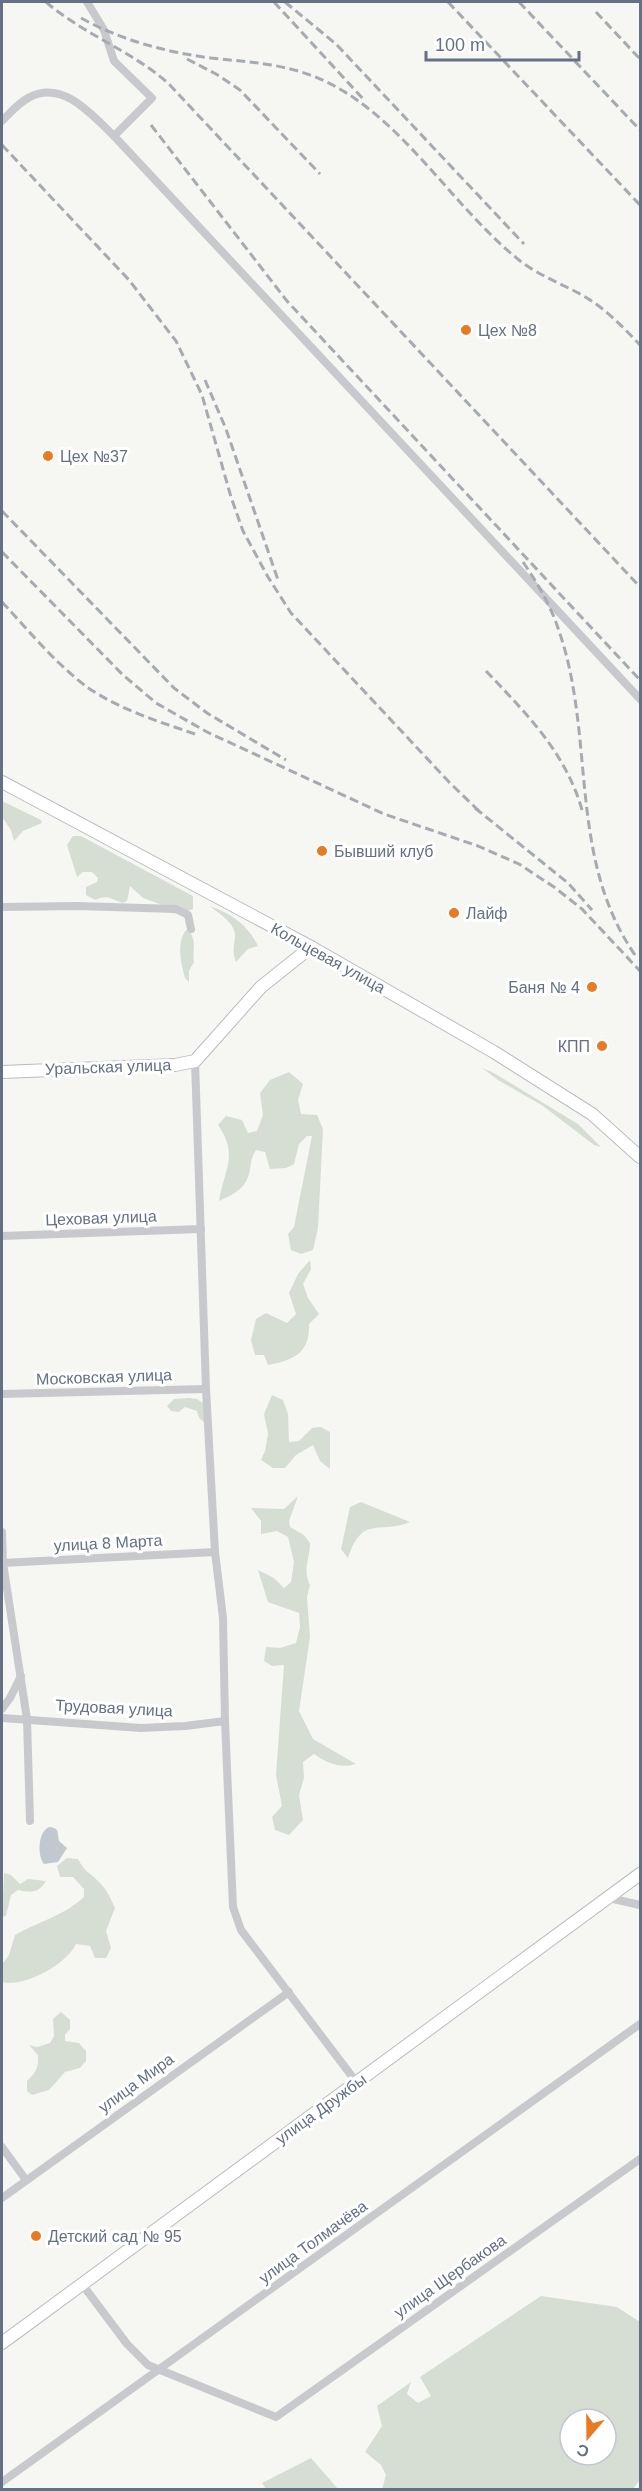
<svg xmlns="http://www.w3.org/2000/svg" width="642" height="2491" viewBox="0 0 642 2491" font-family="Arial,sans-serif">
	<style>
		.green { fill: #d6ded4; fill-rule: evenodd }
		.water { fill: #c1c8cf }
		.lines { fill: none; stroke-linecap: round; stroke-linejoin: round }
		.secondary-casing { stroke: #b9bcc1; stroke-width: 14 }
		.street { stroke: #c7c9cd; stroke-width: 8 }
		.secondary { stroke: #fff; stroke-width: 12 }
		.rail { stroke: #a6aab1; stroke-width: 3; stroke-dasharray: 9 4.5; stroke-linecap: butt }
		.poi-dot { fill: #e67b24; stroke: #fff; stroke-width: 2 }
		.labels { text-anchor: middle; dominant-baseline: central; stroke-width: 6; stroke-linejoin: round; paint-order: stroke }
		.poi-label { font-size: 16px; fill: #657085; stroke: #fff; text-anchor: start }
		.street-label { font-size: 16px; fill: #657085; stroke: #fff }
	</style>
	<rect width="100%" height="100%" fill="#f6f7f3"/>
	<g class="green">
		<polygon points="2,801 41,820 42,823 23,831 14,841 11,830 2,817"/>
		<path d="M73 836H81L193 896V909L180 914 171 913 162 905 143 898 130 886 127 901 123 903C110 899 108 894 95 900L86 895V887L97 882 98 878 92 872H83L77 877 67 845Z"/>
		<path d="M210 906C232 914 248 925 258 946L248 949 236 962C232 951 234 947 235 937 236 923 219 914 210 906Z"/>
		<path d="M186 930 190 932C197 943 192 951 194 962L189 971V982L185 978C181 963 176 943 186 930Z"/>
		<polygon points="482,1068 494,1073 578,1124 601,1147 594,1145 543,1106 498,1080"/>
		<path d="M289 1072 303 1084 298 1100 301 1114 317 1115 323 1129 318 1228 313 1250 301 1254 291 1250 288 1234 294 1227 312 1136H307L299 1144 294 1164 286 1168 270 1169 265 1152 256 1150C249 1161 252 1166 248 1177 244 1190 230 1196 219 1201 224 1170 239 1155 218 1125L226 1116 242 1120 248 1133 257 1131 263 1115 260 1093 270 1080Z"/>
		<path d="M310 1260 311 1269 303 1284 308 1298 319 1314 309 1324C310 1354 293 1360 268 1365L264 1355H255L251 1340 256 1319 266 1313 287 1323 296 1314 289 1293 298 1274Z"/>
		<polygon points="272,1395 283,1400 288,1414 289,1442 299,1441 312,1428 321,1427 330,1432 330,1469 320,1461 313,1445 296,1455 285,1468 273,1468 261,1460 265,1451 268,1434 264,1414"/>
		<polygon points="189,1398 197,1399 204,1404 204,1422 199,1418 197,1411 185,1407 179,1412 171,1411 167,1406 174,1399"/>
		<path d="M298 1496 289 1521 290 1527 304 1535 310 1543C310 1559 302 1569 310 1585L307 1597 310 1637 299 1711 313 1739 356 1764C340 1769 327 1763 314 1754L303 1762 304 1778 299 1795 303 1820 289 1835 275 1830 272 1817 282 1806 276 1775 284 1665 272 1666 264 1661 266 1647 280 1648 296 1643 300 1627 299 1613 268 1602 258 1570 274 1578 284 1588 291 1582 294 1562 288 1537 277 1531 261 1534V1521L251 1508 284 1509Z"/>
		<path d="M361 1502 410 1522C378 1535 363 1514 348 1558L341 1549 350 1507Z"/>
		<path d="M67 1858 78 1859C86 1874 90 1872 100 1883 107 1890 111 1899 115 1908L106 1931 111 1948 106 1958H95L90 1946 76 1944C67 1964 24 1988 2 1982V1964L9 1955 15 1935C38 1922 65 1915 84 1897V1889L73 1877H60L57 1866Z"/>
		<path d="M4 1873 11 1875 20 1884 28 1879 46 1881C39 1893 31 1893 18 1890L11 1895 6 1916 2 1917Z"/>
		<path d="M61 2012 70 2020V2029L65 2035V2041L79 2043 86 2051V2061L80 2068 65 2072 49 2090 32 2095 27 2091V2081C36 2073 39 2067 38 2055L29 2045 37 2047 50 2043 54 2036 53 2019Z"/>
		<path d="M541 2296 617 2307 640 2322V2480L632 2490 382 2489 386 2475 381 2465 365 2452 382 2426 377 2406 411 2382 407 2394 418 2403 431 2396 420 2377ZM570 2419H606V2455H570Z"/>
		<polygon points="311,2458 338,2489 266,2489 262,2483"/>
	</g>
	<path class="water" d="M49 1827C60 1828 57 1832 59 1841L67 1848 58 1862 44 1864C37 1855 38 1832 49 1827Z"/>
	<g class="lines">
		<defs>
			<g id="secondary">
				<polyline points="2,782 311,947 494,1052 592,1114 640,1157"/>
				<polyline points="2,1072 175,1065 195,1061 261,987 311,947"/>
				<polyline points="2,2343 640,1874"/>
			</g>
		</defs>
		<use href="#secondary" class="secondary-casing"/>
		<g class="street">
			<polyline points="87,2 104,30 114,61 152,98 114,136"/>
			<path d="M2 121C10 113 19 102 30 97 63 80 92 115 114 136L640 699"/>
			<polyline points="2,907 77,906 176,909 188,915 191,929"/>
			<polyline points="195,1061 206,1389 215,1552 223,1618 225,1721 233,1907 241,1930 357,2083"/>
			<polyline points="2,1236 201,1229"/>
			<polyline points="2,1394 206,1389"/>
			<polyline points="2,1532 3,1563 27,1719 30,1821"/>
			<polyline points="2,1563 215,1552"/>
			<polyline points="2,1709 10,1698 21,1676"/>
			<polyline points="2,1718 141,1728 185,1726 225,1721"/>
			<polyline points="609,1898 640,1905"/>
			<polyline points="2,2147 26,2180"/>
			<polyline points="2,2198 289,1992"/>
			<polyline points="82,2284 127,2344 148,2365 276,2417 640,2159"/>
			<polyline points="2,2482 640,2024"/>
		</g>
		<use href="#secondary" class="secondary"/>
		<g class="rail">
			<path d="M46 2C83 34 130 50 168 83L640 587"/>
			<polyline points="274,2 365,101"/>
			<polyline points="285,2 336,44 524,244"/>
			<polyline points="448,2 640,205"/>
			<polyline points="519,2 640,130"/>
			<polyline points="596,12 640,59"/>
			<path d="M81 18C121 40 165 52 211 58 246 62 279 63 313 76 398 109 449 204 519 260 538 275 560 283 582 295 605 308 623 327 640 345"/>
			<polyline points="187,59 216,74 240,90 320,174"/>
			<polyline points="151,125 287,301 640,680"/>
			<polyline points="2,145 129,280 176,341 202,395 231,497 243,531 268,577 291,613 449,782 481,813"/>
			<polyline points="205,380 226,429 278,580"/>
			<polyline points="2,511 174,688 207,713 286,760"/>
			<polyline points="2,552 123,675 156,703 207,732 384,814 478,846 519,864 554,887 582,909 640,971"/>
			<path d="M523 562C538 584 551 606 559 631 596 738 567 856 635 955"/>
			<path d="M2 602C29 631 55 663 87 687 120 710 160 722 198 735"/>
			<path d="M486 671C526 713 566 753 582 810"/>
			<polyline points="475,808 568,883 592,910"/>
		</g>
	</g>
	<g class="poi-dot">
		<circle cx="466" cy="330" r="6"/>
		<circle cx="48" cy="456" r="6"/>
		<circle cx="322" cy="851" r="6"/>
		<circle cx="454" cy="913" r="6"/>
		<circle cx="592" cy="987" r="6"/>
		<circle cx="602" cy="1046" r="6"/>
		<circle cx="36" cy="2236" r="6"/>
	</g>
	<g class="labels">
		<g class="poi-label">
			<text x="478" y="330">Цех №8</text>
			<text x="60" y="456">Цех №37</text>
			<text x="334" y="851">Бывший клуб</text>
			<text x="466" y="913">Лайф</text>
			<text x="580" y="987" text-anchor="end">Баня № 4</text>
			<text x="590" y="1046" text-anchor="end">КПП</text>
			<text x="48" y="2236">Детский сад № 95</text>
		</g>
		<g class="street-label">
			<text transform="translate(328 958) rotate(29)">Кольцевая улица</text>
			<text transform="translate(108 1067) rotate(-2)">Уральская улица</text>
			<text transform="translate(101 1218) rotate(-2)">Цеховая улица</text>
			<text transform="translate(104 1377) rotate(-2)">Московская улица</text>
			<text transform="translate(108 1543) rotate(-3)">улица 8 Марта</text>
			<text transform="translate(114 1708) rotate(3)">Трудовая улица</text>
			<text transform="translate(136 2083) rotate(-36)">улица Мира</text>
			<text transform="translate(321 2109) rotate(-36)">улица Дружбы</text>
			<text transform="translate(313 2242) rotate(-36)">улица Толмачёва</text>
			<text transform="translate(450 2276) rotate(-35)">улица Щербакова</text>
		</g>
	</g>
	<rect width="642" height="2491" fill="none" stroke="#657085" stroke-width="6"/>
	<g transform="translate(588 2437) rotate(200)"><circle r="28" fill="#ffffff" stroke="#c1c6ce" stroke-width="1.5"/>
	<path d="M0-4.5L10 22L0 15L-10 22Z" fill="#e67b24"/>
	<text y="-9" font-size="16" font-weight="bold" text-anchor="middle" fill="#657085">С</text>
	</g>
	<path d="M426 51v9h153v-9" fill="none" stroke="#657085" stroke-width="3"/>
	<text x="435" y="51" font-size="18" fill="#657085" stroke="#ffffff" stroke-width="4.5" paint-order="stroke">100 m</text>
</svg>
